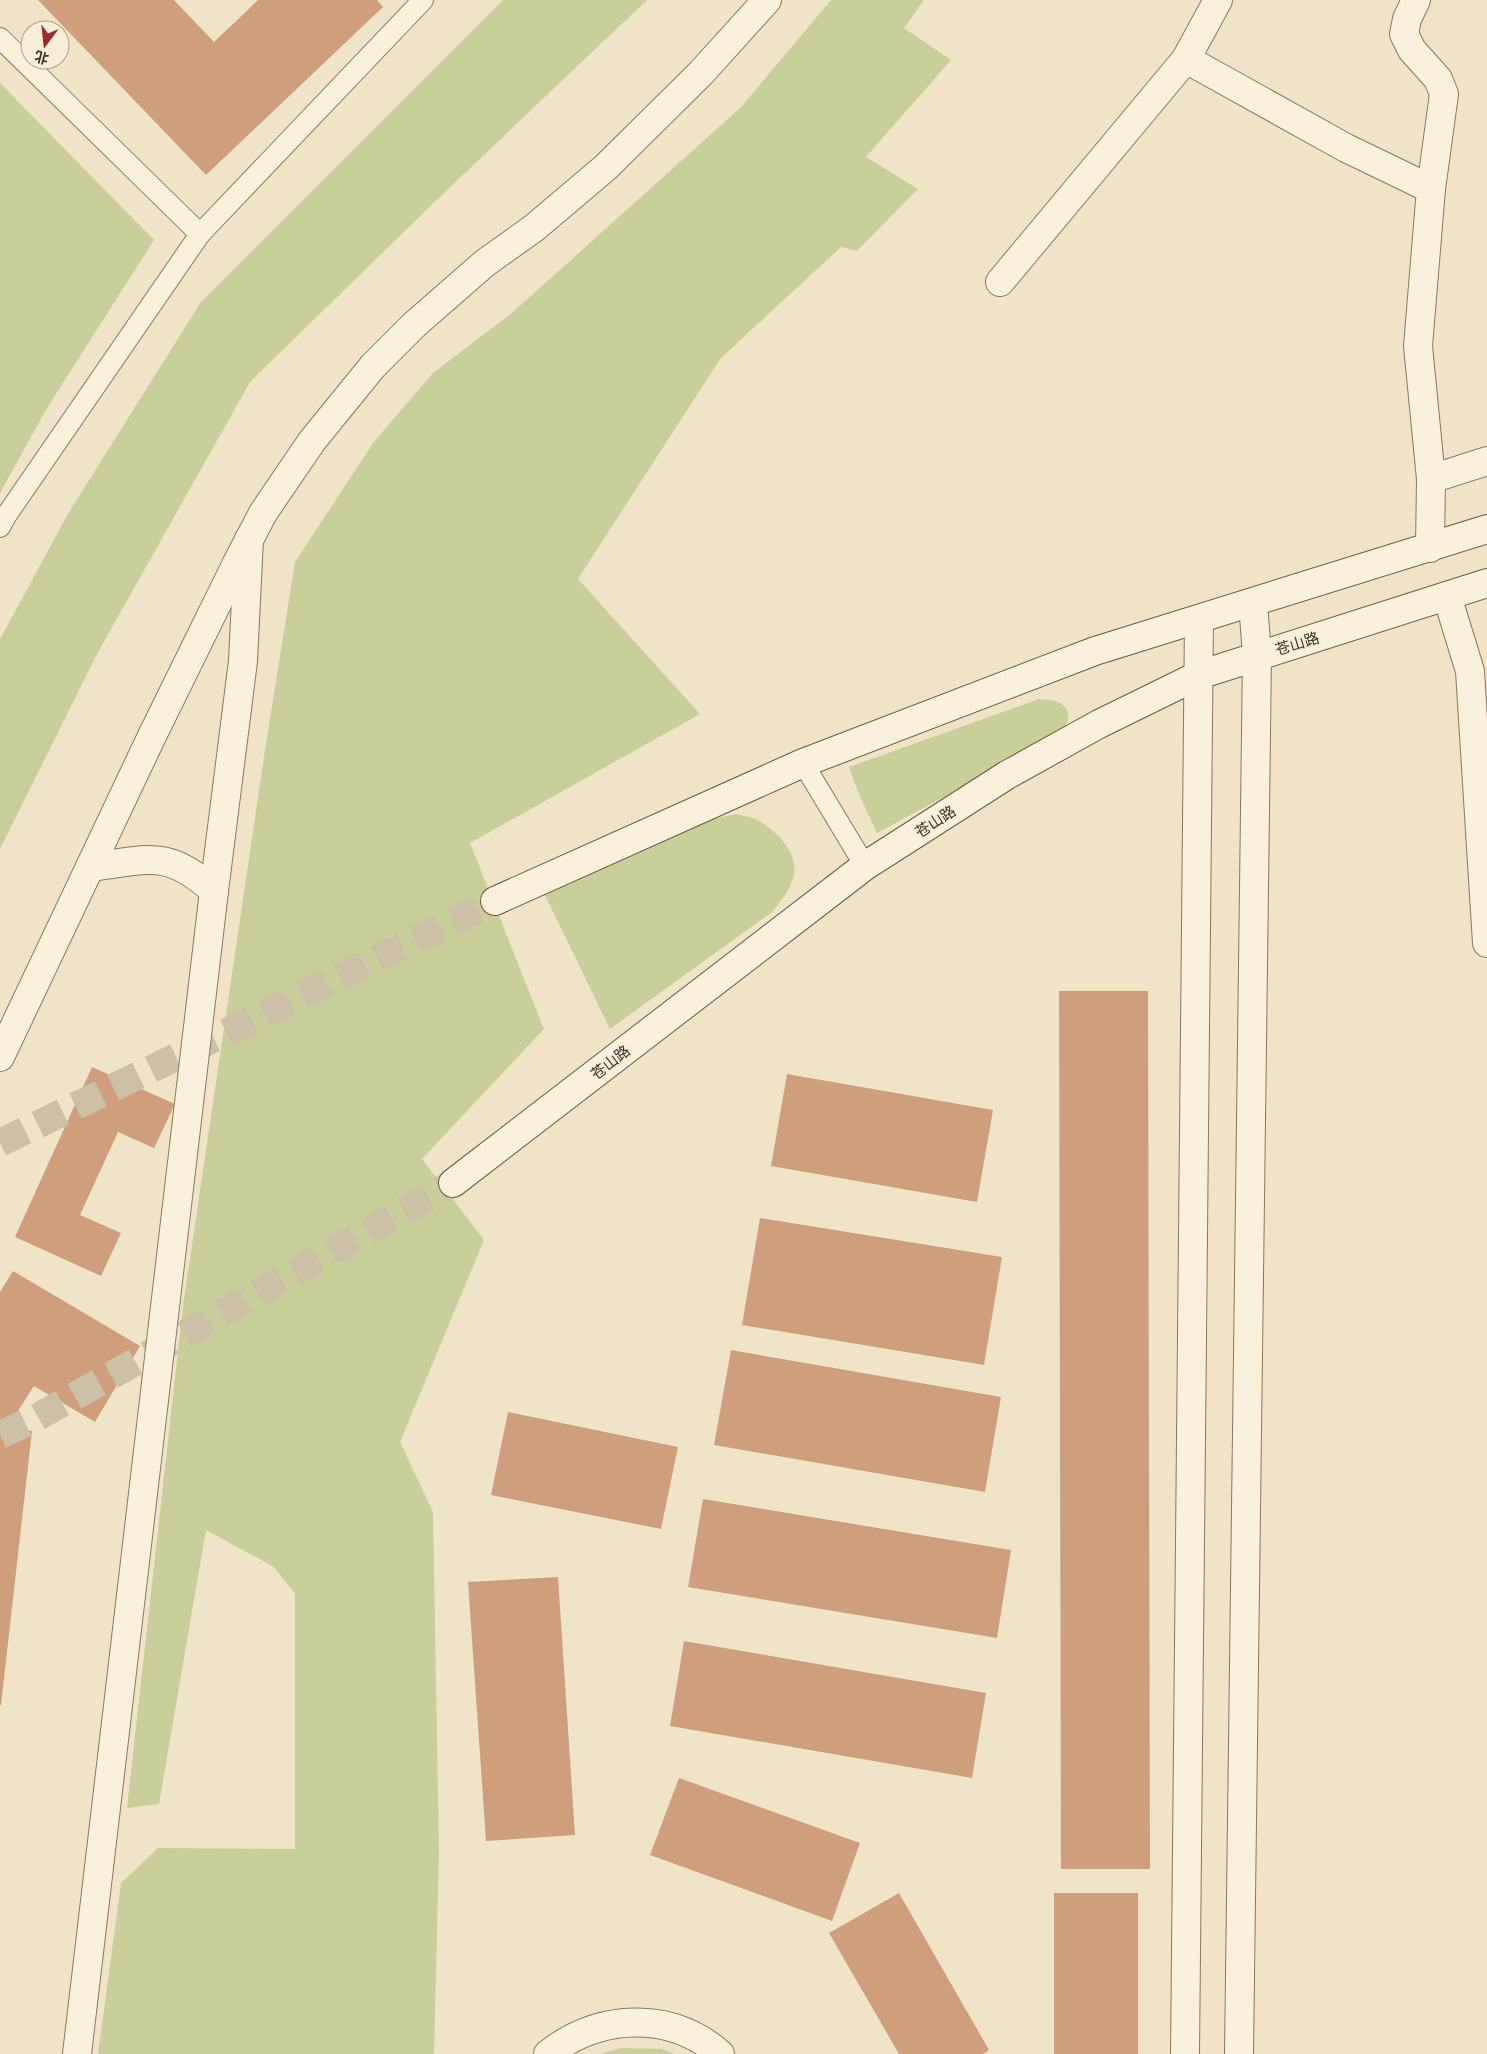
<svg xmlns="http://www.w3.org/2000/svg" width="1487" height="2054" viewBox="0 0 1487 2054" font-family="'Noto Serif','Noto Sans SC',serif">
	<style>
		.green { fill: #c9cf9b }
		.building { fill: #cf9f7d }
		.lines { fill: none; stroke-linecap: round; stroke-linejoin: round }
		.secondary-tunnel { stroke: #ccc0a6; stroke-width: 28; stroke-dasharray: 28 14; stroke-linecap: butt }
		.service-casing { stroke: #8d765c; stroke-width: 22 }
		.minor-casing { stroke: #8d765c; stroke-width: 30 }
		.tertiary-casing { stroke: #8d765c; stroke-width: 30 }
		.secondary-casing { stroke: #6f573f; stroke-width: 30 }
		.service { stroke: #faf1dc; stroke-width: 20 }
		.minor { stroke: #faf1dc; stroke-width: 28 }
		.tertiary { stroke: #faf1dc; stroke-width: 28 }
		.secondary { stroke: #faf1dc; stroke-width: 28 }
		.labels { text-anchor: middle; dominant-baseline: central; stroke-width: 5; stroke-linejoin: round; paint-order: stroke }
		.street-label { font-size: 15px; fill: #3d2e20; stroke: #f7eed8 }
	</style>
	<rect width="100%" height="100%" fill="#f0e4c8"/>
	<g class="green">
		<polygon points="503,0 647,0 445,192 250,382 97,654 0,849 0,639 69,512 201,302"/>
		<polygon points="831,0 924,0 904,28 951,60 866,157 918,189 857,251 841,247 720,359 578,579 700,714 470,843 544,1029 422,1159 484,1240 400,1442 433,1512 439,1852 434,2054 98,2054 121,1883 158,1848 295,1849 295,1594 274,1567 206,1530 159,1804 127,1808 183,1306 265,750 295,562 373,443 433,373 513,312 741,107"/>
		<polygon points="0,83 154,240 47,408 0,493"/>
		<path d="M1039 699C1044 700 1050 699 1055 701 1076 708 1069 727 1056 737L877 833 858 792 849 767Z"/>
		<path d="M736 814C743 816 753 817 759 821 776 831 798 852 794 874 791 889 782 900 772 912L610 1029 541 887 705 821Z"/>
		<polygon points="621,2048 662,2049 675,2054 599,2054"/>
	</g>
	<g class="building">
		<polygon points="38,0 174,0 214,42 258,0 377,0 383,7 206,175"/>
		<polygon points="1059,991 1148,991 1150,1869 1061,1869"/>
		<polygon points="92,1067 175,1104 154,1148 118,1132 80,1215 121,1233 101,1276 15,1237"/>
		<polygon points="787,1074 993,1110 977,1202 771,1166"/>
		<polygon points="760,1218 1002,1257 984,1365 742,1325"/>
		<polygon points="13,1271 140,1346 95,1422 34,1386 7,1428 0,1424 0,1292"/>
		<polygon points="731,1350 1001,1397 985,1492 714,1445"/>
		<polygon points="508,1412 678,1447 661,1529 491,1495"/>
		<polygon points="0,1427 32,1431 1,1705 0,1705"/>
		<polygon points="703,1499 1011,1550 997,1638 688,1587"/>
		<polygon points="558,1577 575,1835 486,1841 468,1582"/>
		<polygon points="684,1641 986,1693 972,1778 670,1726"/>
		<polygon points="679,1778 860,1843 832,1921 650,1855"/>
		<polygon points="899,1893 989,2050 983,2054 899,2054 829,1933"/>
		<rect x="1054" y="1893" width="84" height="161"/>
	</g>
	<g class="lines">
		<g class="secondary-tunnel">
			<polyline points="0,1143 495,901"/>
			<polyline points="0,1435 34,1419 453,1183"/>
		</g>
		<defs>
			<g id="service">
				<polyline points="0,38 200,234"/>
				<polyline points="0,527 6,516 200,234 423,0"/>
				<polyline points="803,763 865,866"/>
			</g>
			<g id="minor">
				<polyline points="1416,0 1407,19 1404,34 1412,50 1438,79 1444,94 1431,189"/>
				<polyline points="1186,59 1346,148 1431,189 1418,346 1431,479 1430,548"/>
				<polyline points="1000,282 1186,59 1218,0"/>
				<polyline points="1431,479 1487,461"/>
				<polyline points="1447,596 1470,671 1487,943"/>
				<path d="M90 867C148 860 167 848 214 891"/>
				<polyline points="0,1057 151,738 237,563 263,513 312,441 373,366 414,325 485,263 534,228 606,167 701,73 767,0"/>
			</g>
			<g id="tertiary">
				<polyline points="77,2054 214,891 243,661 249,539"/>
				<path d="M548 2054C599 2014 670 2010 720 2054"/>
				<polyline points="1185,2054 1199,619"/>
				<polyline points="1239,2054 1257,655 1253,603"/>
			</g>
			<g id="secondary">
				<polyline points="495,901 803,763 1095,651 1487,529"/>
				<polyline points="453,1183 865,866 1007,775 1099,724 1199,675 1487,583"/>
			</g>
		</defs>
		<use href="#service" class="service-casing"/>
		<use href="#minor" class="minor-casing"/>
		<use href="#tertiary" class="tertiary-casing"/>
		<use href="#secondary" class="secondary-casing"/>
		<use href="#service" class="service"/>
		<use href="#minor" class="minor"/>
		<use href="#tertiary" class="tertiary"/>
		<use href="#secondary" class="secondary"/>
	</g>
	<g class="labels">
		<g class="street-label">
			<text transform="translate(1297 643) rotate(-17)">苍山路</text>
			<text transform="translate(935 821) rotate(-33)">苍山路</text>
			<text transform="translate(610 1062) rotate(-38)">苍山路</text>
		</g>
	</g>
	<g transform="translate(45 45) rotate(195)"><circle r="24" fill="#f7eed8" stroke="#ada18e"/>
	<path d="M0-4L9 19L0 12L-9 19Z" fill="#9e2a2b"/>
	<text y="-8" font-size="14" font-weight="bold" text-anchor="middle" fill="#3d2e20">北</text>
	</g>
</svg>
